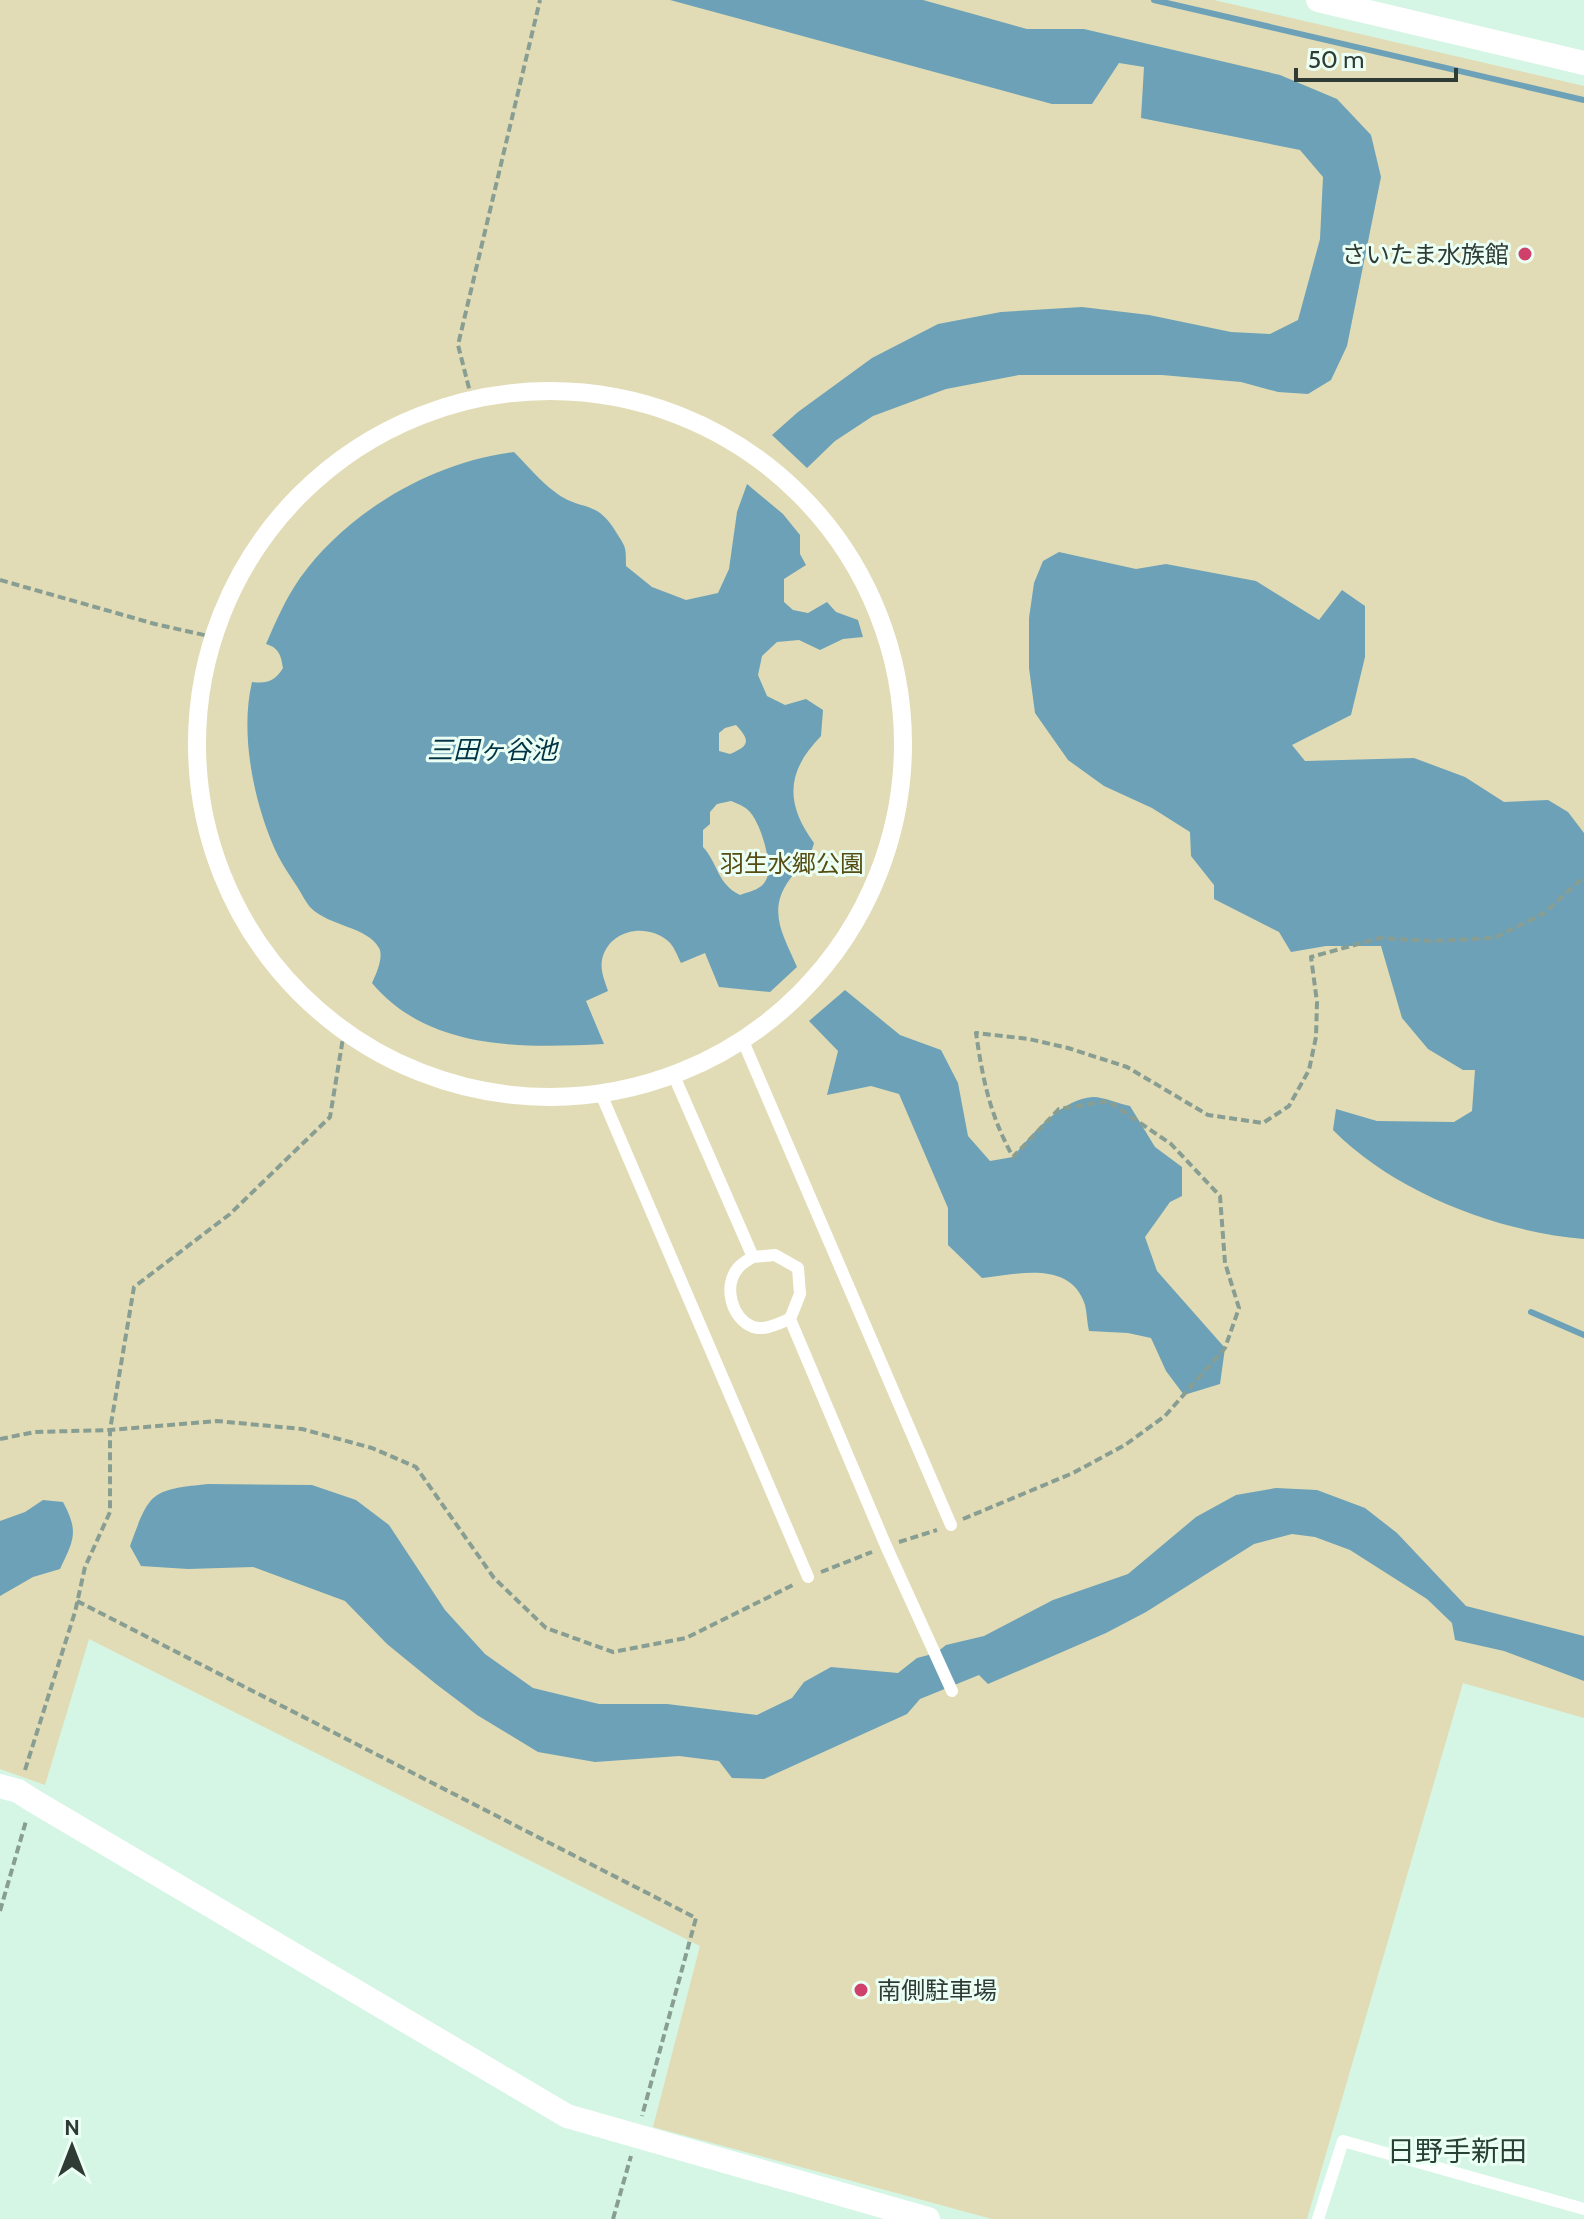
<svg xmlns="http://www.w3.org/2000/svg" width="1584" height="2219" viewBox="0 0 1584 2219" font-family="Cabin,'Noto Sans JP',sans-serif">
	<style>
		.green { fill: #e1dcb5 }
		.water { fill: #6ca1b8; fill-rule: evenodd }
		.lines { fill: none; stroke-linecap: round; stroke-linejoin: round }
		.stream { stroke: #6ca1b8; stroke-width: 6 }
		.path { stroke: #889e93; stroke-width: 4; stroke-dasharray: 8 4; stroke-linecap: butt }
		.service { stroke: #fff; stroke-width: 12 }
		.pedestrian { stroke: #fff; stroke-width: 18 }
		.minor { stroke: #fff; stroke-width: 24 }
		.poi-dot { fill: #cf416a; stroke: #ecfff5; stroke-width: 3 }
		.labels { text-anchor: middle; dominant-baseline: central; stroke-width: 6; stroke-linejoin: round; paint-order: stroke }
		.poi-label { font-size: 24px; fill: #2f3b35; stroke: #ecfff5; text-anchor: end }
		.park-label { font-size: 24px; fill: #554d13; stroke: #ecfff5 }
		.water-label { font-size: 26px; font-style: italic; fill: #023445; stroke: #ecfff5 }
		.quarter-label { font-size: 28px; fill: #274135; stroke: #ecfff5 }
	</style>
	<rect width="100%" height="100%" fill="#d5f5e5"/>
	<polygon class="green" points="0,0 1214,0 1584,86 1584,1718 1463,1683 1307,2219 992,2219 653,2127 700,1946 89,1639 45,1785 0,1769"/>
	<g class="water">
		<polygon points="670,0 923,0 1027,29 1084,29 1280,75 1337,99 1371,135 1381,177 1347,346 1331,380 1308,394 1278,392 1241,382 1162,375 1019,375 946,389 873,416 835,441 807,468 772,435 798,412 872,358 938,324 1001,312 1082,307 1149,315 1231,332 1270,334 1298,320 1320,239 1323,177 1300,150 1141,118 1144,67 1119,63 1092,104 1052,104"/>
		<path d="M514 452C527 465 540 481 555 492 580 512 596 498 616 532 626 548 626 546 626 566L652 587 686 600 718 593 729 569 737 512 747 484 783 514 800 535V554L806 565 784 579V602L793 610 808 613 827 602 836 612 858 620 863 637 843 639 820 650 799 640 777 642 762 656 758 675 767 696 785 705 806 699 823 710 821 736C786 772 785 803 814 843 807 868 804 861 790 879 766 911 784 936 797 967L770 992 719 987 705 953 681 963C677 955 674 946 668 941 646 922 608 930 602 960 600 971 605 981 608 991L586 1001 604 1044C523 1048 429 1051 372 983 376 974 384 957 379 948 368 927 329 926 311 908 306 903 302 894 298 888 289 874 279 860 273 845 253 798 240 732 252 682 267 684 275 681 283 668 281 655 279 648 266 644 276 621 286 598 300 578 348 511 433 462 514 452ZM736 725C751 741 749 746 730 754L719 751V733L725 728ZM731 801C736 803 744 806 748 810 760 820 774 866 766 880 761 890 750 891 740 895 717 884 718 863 703 847V830L710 824V812L717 804Z"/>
		<path d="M1059 552 1136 569 1166 564 1256 581 1319 620 1342 590 1365 606V657L1351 715 1292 745 1305 761 1414 758 1465 777 1504 802 1548 800 1568 812 1584 833V1239C1498 1232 1394 1192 1333 1130L1336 1109 1377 1121 1454 1122 1472 1111 1475 1070H1463L1428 1049 1402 1018 1381 946H1326L1291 952 1279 932 1214 899V885L1191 856 1190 832 1152 808 1104 786 1068 760 1035 713 1029 668V618L1034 583 1043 561Z"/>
		<path d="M845 990 900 1035 941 1050 958 1083 968 1136 990 1161 1013 1157C1031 1135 1061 1099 1093 1097 1104 1097 1119 1104 1130 1106L1155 1147 1182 1167V1196L1170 1202 1145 1237 1157 1271 1225 1348 1220 1384 1184 1395 1166 1371 1151 1338 1128 1333 1089 1331C1087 1323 1087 1313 1085 1305 1071 1260 1018 1274 982 1278L948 1245V1208L899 1094 871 1086 827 1095 838 1051 809 1021Z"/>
		<path d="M208 1484 312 1485 356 1500 389 1525 445 1610 485 1654 533 1688 599 1704H667L757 1715 792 1698 804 1682 831 1667 898 1673 917 1658 936 1653 946 1645 984 1636 1053 1600 1128 1574 1196 1517 1236 1495 1276 1488 1317 1490 1365 1508 1397 1533 1466 1606 1584 1636V1681L1504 1651 1455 1640 1452 1623 1427 1599 1350 1550 1315 1537 1292 1534 1254 1544 1146 1612 1106 1633 988 1684 979 1675 920 1699 907 1714 764 1779 732 1778 719 1761 679 1756 595 1762 538 1752 477 1715 436 1684 387 1644 345 1601 253 1567 188 1569 141 1566 130 1546C150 1492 150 1490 208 1484Z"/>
		<path d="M43 1500 63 1502C79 1532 74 1539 60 1569L33 1577 0 1596V1521L25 1512Z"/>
	</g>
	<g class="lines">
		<g class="stream">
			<polyline points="1154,0 1584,100"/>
			<polyline points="1531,1312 1584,1335"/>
		</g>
		<g class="path">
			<polyline points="472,400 458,345 540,0"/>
			<polyline points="0,580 155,624 213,637"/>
			<polyline points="0,1439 35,1432 110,1430 217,1421 302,1429 372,1448 416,1467 494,1578 546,1628 613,1652 686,1638 795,1584"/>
			<path d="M963 1519 1073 1473 1125 1445 1165 1416 1225 1348 1239 1308 1225 1263 1220 1196 1171 1144 1108 1101 1059 1109 1013 1157C990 1115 983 1081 976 1033L1029 1039 1068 1048 1127 1067 1208 1115 1263 1123 1289 1106 1309 1070 1316 1037 1317 1002 1311 957 1380 938 1431 941 1494 938 1543 914 1584 877"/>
			<polyline points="899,1542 937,1530"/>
			<polyline points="821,1572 872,1552"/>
			<polyline points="77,1601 696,1918 642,2116"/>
			<polyline points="25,1770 75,1612 85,1567 110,1512 110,1430 134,1287 230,1214 330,1117 344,1032"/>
			<polyline points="0,1911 26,1821"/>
			<polyline points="613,2219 631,2156"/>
		</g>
		<g class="service">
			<polyline points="743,1041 951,1525"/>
			<path d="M674 1076 753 1257C748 1260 742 1263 738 1268 723 1286 731 1318 753 1327 765 1331 779 1323 790 1319L800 1294 798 1268 775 1255 753 1257"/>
			<polyline points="601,1094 808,1577"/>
			<polyline points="790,1319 886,1546 952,1691"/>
			<polyline points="1318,2219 1343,2141 1584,2209"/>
		</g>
		<circle class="pedestrian" cx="550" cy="744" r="353"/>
		<g class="minor">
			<polyline points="1318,0 1584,63"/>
			<polyline points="0,1786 18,1791 32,1800 567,2116 928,2219"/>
		</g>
	</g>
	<g class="poi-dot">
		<circle cx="1525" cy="254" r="8"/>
		<circle cx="861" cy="1990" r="8"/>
	</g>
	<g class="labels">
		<g class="poi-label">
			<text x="1509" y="254">さいたま水族館</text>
			<text x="877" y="1990" text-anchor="start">南側駐車場</text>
		</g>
		<g class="park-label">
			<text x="792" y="863">羽生水郷公園</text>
		</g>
		<g class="water-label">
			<text x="492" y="750">三田ヶ谷池</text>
		</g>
		<g class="quarter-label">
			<text x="1457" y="2151">日野手新田</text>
		</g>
	</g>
	<g transform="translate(72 2147)" stroke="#ecfff5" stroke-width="6" paint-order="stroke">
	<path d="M0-6L14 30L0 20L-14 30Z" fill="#2f3b35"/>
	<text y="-12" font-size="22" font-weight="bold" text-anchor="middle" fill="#2f3b35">N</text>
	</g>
	<path d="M1296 68v12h160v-12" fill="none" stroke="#2f3b35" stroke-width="4"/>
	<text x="1308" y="68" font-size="24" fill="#2f3b35" stroke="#ecfff5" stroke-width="6" paint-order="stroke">50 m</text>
</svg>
